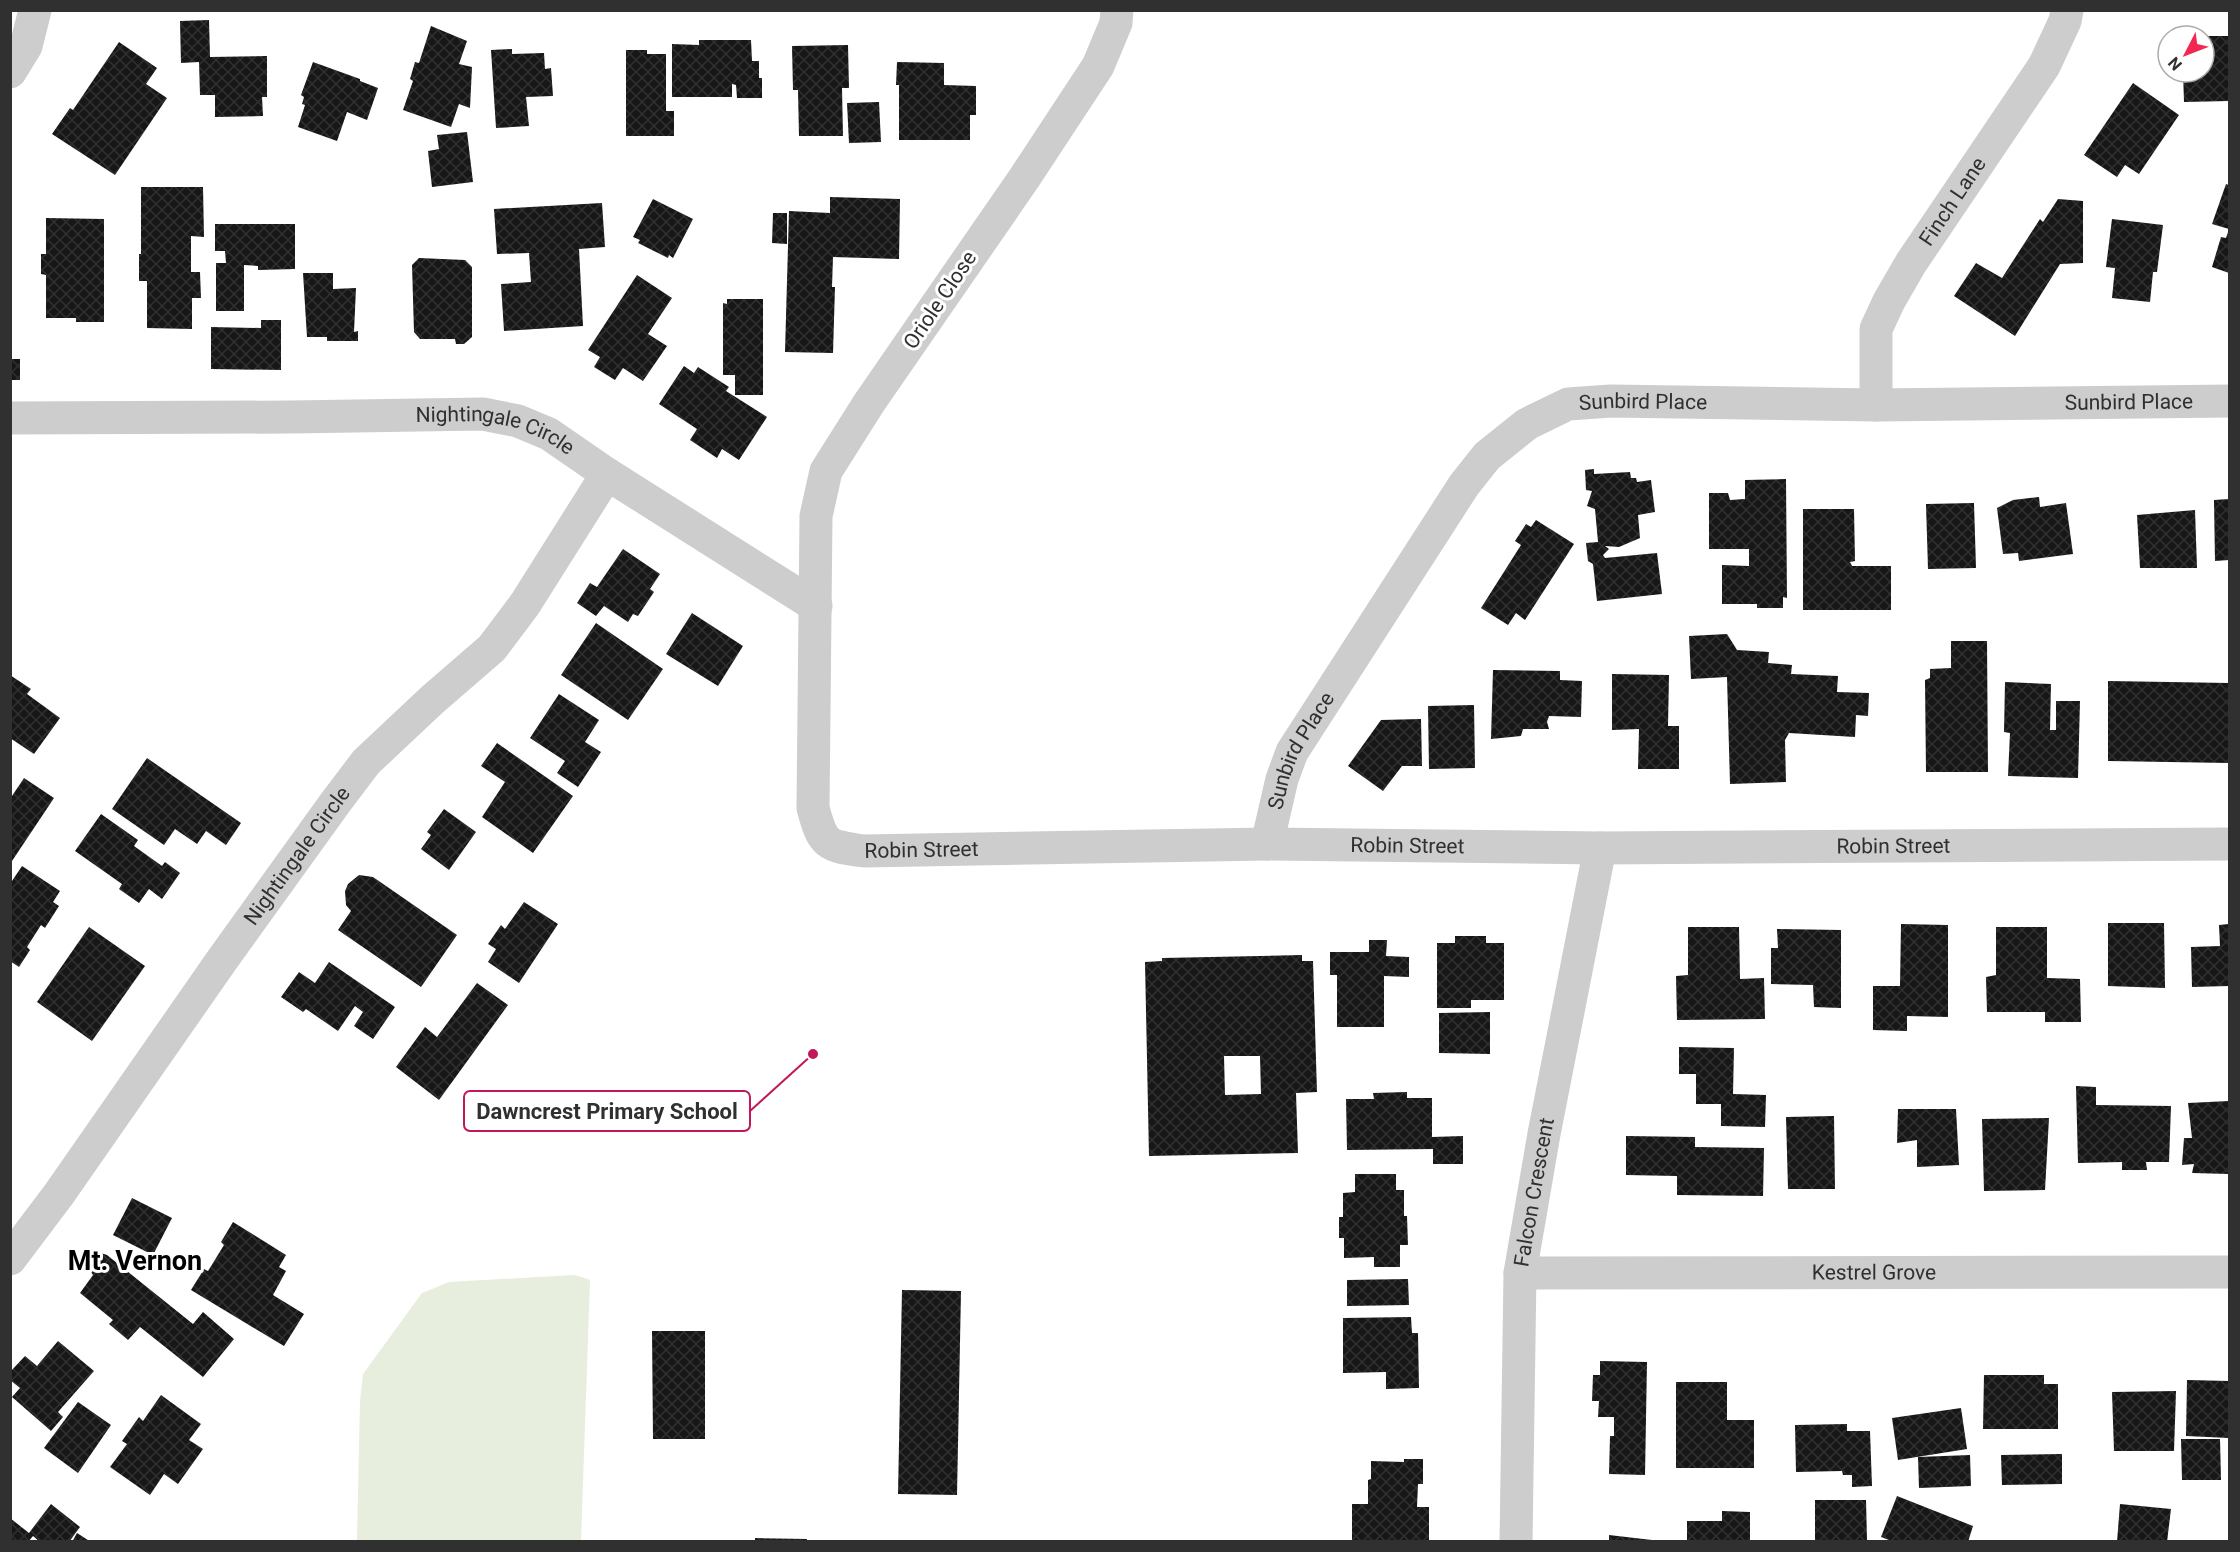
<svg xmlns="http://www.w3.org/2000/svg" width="2240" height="1552" viewBox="0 0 2240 1552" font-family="Roboto,sans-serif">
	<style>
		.pitch { fill: #e8eedd }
		.building { fill: url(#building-cross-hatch); fill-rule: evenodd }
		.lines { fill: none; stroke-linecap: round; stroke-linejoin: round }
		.minor { stroke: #cdcdcd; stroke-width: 33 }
		.labels { text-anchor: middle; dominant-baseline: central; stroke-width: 6; stroke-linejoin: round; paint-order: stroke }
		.street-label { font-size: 21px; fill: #303030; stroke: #fff }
		.district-label { font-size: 27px; font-weight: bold; fill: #000; stroke: #fff }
		.leader { fill: none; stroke: #c2185b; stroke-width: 2 }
		.callout-dot { fill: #c2185b; stroke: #fff; stroke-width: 2 }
		.callout { fill: #fff; stroke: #c2185b; stroke-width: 2 }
		.callout-label { font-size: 22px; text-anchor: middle; font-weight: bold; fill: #303030 }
	</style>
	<defs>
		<pattern id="building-cross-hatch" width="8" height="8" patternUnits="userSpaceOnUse" patternTransform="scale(1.5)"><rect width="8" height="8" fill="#171717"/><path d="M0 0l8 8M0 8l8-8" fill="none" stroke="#303030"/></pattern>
	</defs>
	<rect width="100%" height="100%" fill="#fff"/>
	<polygon class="pitch" points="575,1275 590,1280 581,1541 357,1541 360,1400 363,1374 422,1293 449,1282"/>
	<g class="building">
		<polygon points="209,20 210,57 267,56 267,97 262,97 263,116 215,117 215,95 200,95 199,62 181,63 180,21"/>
		<polygon points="431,26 467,41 459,64 472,67 470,108 459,104 451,127 403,110 413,81 410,79 415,62 419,63"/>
		<polygon points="2204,36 2229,36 2229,101 2184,102 2183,72 2204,72"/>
		<polygon points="699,40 751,40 752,61 759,61 759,78 762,78 762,98 737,98 736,85 732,84 732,97 672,97 672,44 699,45"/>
		<polygon points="119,42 157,68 146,84 167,98 115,175 52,134 70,108 73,110"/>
		<polygon points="848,45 849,88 842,88 843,136 799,136 798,90 793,90 792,46"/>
		<polygon points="512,49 512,54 544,53 545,69 551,68 553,96 526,97 529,126 496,128 491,50"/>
		<polygon points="626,50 647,50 647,54 666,54 666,111 674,111 674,136 626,136"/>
		<polygon points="313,62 360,79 360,81 378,88 367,120 347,112 337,141 298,127 305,105 302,104 304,97 301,95"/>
		<polygon points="897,62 944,63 944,85 976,86 976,115 970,115 970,140 899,140 899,85 896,85"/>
		<polygon points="2133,83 2179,115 2139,174 2125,165 2117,177 2084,155"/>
		<polygon points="879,102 881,142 849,143 847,103"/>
		<polygon points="467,132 473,182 432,187 428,151 439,149 437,135"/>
		<polygon points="2226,184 2229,185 2229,273 2212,267 2221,237 2226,238 2229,229 2212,224"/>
		<polygon points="141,187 203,187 204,237 191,236 191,272 200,272 201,298 192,298 192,329 147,328 147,281 139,281 139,254 141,254"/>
		<polygon points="830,197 900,199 899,259 833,257 832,287 835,287 833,353 785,352 789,211 830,213"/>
		<polygon points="653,199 693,219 673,258 669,255 668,258 638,243 640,240 633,237"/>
		<polygon points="2058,199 2083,201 2083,263 2060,264 2015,336 1954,296 1976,263 2002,278 2040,219 2043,222"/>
		<polygon points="602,203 605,247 579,249 583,326 504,331 501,284 531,282 529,253 497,254 494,209"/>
		<polygon points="773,213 787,213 787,244 772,243"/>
		<polygon points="46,218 104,219 104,322 76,322 76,318 46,318 46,275 41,274 41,254 46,254"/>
		<polygon points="2112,219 2163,225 2157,272 2153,272 2150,302 2112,298 2115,268 2106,267"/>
		<polygon points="215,224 295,224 295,269 258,270 258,266 244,265 244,311 216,311 216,263 226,263 225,251 215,251"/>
		<polygon points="419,258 465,260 472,267 472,337 464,344 456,344 455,339 420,339 414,332 412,265"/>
		<polygon points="303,273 333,273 333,289 356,288 354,332 358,331 358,341 327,341 327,337 307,337"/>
		<polygon points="637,275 672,298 648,334 667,346 643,381 623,368 615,380 594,367 600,357 588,350"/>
		<polygon points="727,299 763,299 763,395 735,395 735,375 723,375 723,303 727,304"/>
		<polygon points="261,320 281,320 281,370 211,369 211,327 261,328"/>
		<rect x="10" y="359" width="10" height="21"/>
		<polygon points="684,366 694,373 698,367 729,387 726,391 767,417 739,460 722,449 717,458 690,440 697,429 659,404"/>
		<polygon points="1594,469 1594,474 1630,472 1631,478 1636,478 1637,482 1651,480 1655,512 1638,515 1640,538 1619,547 1605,546 1609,549 1603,555 1605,558 1657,553 1662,594 1597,601 1593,564 1588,561 1586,543 1598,542 1595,509 1587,506 1592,491 1586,490 1585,470"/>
		<polygon points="1786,479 1787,598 1783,597 1783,608 1757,608 1757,604 1722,604 1722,565 1749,566 1749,549 1709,549 1709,493 1728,493 1730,500 1745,499 1745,480"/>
		<polygon points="2039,497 2040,507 2066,503 2073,554 2019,561 2018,553 2003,554 1997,508 2013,500"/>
		<polygon points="2229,499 2229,560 2215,561 2214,500"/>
		<polygon points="1974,503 1976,568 1928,569 1926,504"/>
		<polygon points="1803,509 1854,509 1855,561 1850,562 1852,566 1891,566 1891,610 1803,610"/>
		<polygon points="2195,510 2197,568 2140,568 2137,515"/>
		<polygon points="1536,520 1574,544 1525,620 1516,613 1508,625 1481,608 1521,545 1515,541 1526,524 1531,527"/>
		<polygon points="623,549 660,574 650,589 654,592 638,616 633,614 628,622 604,606 596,616 577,603 590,583 597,587"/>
		<polygon points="692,613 743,646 718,686 666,654"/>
		<polygon points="596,623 663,669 628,720 561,675"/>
		<polygon points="1727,634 1737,650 1769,652 1768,663 1792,665 1791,674 1838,676 1837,692 1869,693 1868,716 1856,715 1855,737 1789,733 1785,740 1786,782 1730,784 1727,677 1691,679 1689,636"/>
		<polygon points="1951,641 1987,641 1988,772 1926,772 1925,680 1930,678 1930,669 1951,668"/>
		<polygon points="1493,670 1560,671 1560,680 1582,681 1581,717 1549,716 1547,722 1549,729 1523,729 1521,736 1491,739"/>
		<polygon points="1612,674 1669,675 1668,726 1679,726 1679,769 1638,769 1639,729 1612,730"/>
		<polygon points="10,675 31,689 27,694 60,718 34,754 10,738"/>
		<polygon points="2108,681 2229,683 2229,763 2108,761"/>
		<polygon points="2005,682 2051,684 2050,730 2056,730 2056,701 2080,701 2078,778 2008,776 2010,733 2004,732"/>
		<polygon points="559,694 599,720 585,742 601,752 578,787 557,773 565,761 530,738"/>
		<polygon points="1474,705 1475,768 1429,769 1428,706"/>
		<polygon points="1421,719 1422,766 1402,766 1383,791 1348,766 1381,720"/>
		<polygon points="497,743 573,796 533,853 482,817 505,782 481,766"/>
		<polygon points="147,758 241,823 226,845 206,831 197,844 175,829 164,845 112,809"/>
		<polygon points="24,778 54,798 12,861 10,860 10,799"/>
		<polygon points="444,809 476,832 449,870 421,849 431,835 427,832"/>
		<polygon points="101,814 138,840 134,846 162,866 165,862 180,873 162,899 149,889 139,903 119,889 122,884 75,851"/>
		<polygon points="22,866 60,891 53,902 59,906 45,928 41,925 27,947 30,950 19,967 10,961 10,884"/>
		<polygon points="359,875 373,877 457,935 421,987 338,930 351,911 346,905 345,891 348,884"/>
		<polygon points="524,902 558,924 519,983 488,962 496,949 488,944 501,925 505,929"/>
		<polygon points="2108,923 2164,923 2165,988 2108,986"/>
		<polygon points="1901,924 1948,925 1948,1017 1907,1016 1907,1031 1873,1030 1873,986 1900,986"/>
		<polygon points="2229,924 2229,986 2192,987 2191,947 2220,946 2219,925"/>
		<polygon points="89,927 145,966 92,1041 37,1002"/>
		<polygon points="1688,927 1739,927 1740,979 1764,978 1765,1019 1677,1020 1676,976 1688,975"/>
		<polygon points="1996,927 2047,927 2047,978 2080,979 2081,1022 2045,1022 2045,1012 1987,1012 1986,977 1996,975"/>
		<polygon points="1777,929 1841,930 1841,1008 1814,1007 1813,985 1771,984 1771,948 1778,948"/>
		<polygon points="1455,936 1486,936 1486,943 1504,943 1504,1000 1471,1000 1471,1008 1437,1008 1437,943 1455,943"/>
		<polygon points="1369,940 1387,940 1386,956 1409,957 1409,977 1384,976 1384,1027 1337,1027 1337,975 1330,975 1330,952 1369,952"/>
		<path d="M1302 955V961H1313L1317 1092 1296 1093 1298 1153 1149 1156 1145 962 1162 961V958ZM1224 1056H1260L1261 1094 1225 1095Z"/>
		<polygon points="329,962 395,1007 373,1039 354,1026 363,1012 355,1006 338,1031 306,1009 303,1012 281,997 299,972 315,983"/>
		<polygon points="477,983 508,1005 439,1100 396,1067 425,1027 437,1037"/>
		<polygon points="1490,1012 1490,1054 1439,1053 1439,1013"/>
		<polygon points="1679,1047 1734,1048 1733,1094 1766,1095 1765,1127 1721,1126 1721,1104 1696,1104 1696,1074 1679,1074"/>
		<polygon points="2076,1086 2096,1087 2096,1105 2171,1106 2169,1162 2146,1162 2147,1170 2122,1170 2122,1162 2078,1163"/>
		<polygon points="1407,1092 1407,1098 1432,1098 1432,1137 1463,1136 1463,1164 1433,1164 1433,1149 1347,1150 1346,1099 1374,1099 1373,1093"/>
		<polygon points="2229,1101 2229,1174 2192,1173 2194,1164 2182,1165 2184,1138 2192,1138 2188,1103"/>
		<polygon points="1898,1109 1956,1109 1959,1165 1917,1167 1917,1140 1897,1143"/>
		<polygon points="1834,1116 1835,1189 1788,1189 1786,1117"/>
		<polygon points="2049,1118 2045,1190 1984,1191 1982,1119"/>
		<polygon points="1626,1136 1695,1137 1695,1147 1764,1148 1763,1196 1677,1195 1677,1176 1626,1175"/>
		<polygon points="1355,1174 1396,1174 1396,1190 1404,1190 1404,1216 1407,1216 1408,1245 1400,1245 1400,1267 1374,1267 1374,1257 1344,1258 1344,1238 1339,1238 1339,1217 1343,1217 1343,1193 1355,1192"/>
		<polygon points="132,1198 172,1218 153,1255 113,1235"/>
		<polygon points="233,1222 286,1255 279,1267 286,1271 273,1295 304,1314 284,1346 191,1290 204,1269 208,1271 224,1245 221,1242"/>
		<polygon points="101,1253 107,1255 193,1324 203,1312 234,1339 203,1377 140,1327 128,1340 109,1324 113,1320 80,1293 93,1275 89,1269 88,1262 93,1255"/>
		<polygon points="1408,1279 1409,1305 1347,1306 1347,1280"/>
		<polygon points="902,1290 961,1291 957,1495 898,1494"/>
		<polygon points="1411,1317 1412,1333 1418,1333 1419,1388 1386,1389 1386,1372 1343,1373 1343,1318"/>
		<polygon points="652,1331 705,1331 705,1439 653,1439"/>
		<polygon points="58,1341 94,1371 58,1412 63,1417 51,1431 12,1397 20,1388 10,1380 10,1372 25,1356 37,1366"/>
		<polygon points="1600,1361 1647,1362 1645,1475 1609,1474 1610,1436 1614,1436 1614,1417 1598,1417 1599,1401 1592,1401 1593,1375 1600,1375"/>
		<polygon points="1984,1375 2044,1375 2044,1384 2058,1384 2058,1429 1983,1429"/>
		<polygon points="2187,1380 2229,1381 2229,1438 2186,1436"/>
		<polygon points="1676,1382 1727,1382 1727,1420 1754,1420 1754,1468 1676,1468"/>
		<polygon points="2176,1391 2174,1451 2114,1451 2112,1392"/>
		<polygon points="161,1395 201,1424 189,1440 203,1449 178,1484 164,1474 150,1495 110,1467 127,1444 122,1441 139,1417 143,1421"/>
		<polygon points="78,1402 111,1425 78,1473 44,1448"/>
		<polygon points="1961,1408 1967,1449 1898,1460 1892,1418"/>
		<polygon points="1847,1424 1847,1431 1870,1431 1872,1486 1852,1487 1852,1475 1843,1475 1842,1471 1796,1472 1795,1425"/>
		<polygon points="2181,1439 2220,1439 2221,1480 2182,1480"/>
		<polygon points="2062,1454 2062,1484 2002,1485 2001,1455"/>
		<polygon points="1970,1455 1971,1486 1919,1488 1918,1457"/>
		<polygon points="1404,1459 1423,1459 1423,1484 1418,1484 1417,1507 1429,1507 1429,1542 1352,1542 1352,1504 1368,1504 1368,1480 1371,1479 1371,1461 1404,1462"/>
		<polygon points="1897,1496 1973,1526 1968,1542 1894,1542 1881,1537"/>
		<polygon points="1815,1500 1866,1500 1867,1540 1815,1540"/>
		<polygon points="51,1504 80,1527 69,1542 40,1542 33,1536 28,1542 10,1542 10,1518 29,1533"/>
		<polygon points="2120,1504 2171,1509 2167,1542 2117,1542"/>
		<polygon points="1722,1511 1750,1512 1750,1542 1687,1542 1687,1521 1722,1521"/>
		<polygon points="77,1533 91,1542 72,1542"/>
		<polygon points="1609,1535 1652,1540 1652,1542 1609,1542"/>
		<polygon points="755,1538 807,1539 807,1542 755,1542"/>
	</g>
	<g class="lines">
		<g class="minor">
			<path id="s1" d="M1117 10 1116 23 1098 66 1025 177 869 403 826 471 816 516 813 808C823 845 826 846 864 851L1267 844 1600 848 2230 844"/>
			<polyline points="10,72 26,46 35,10"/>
			<path id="s2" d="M1876 405V329L1889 301 1911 263 2044 66 2065 21 2067 10"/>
			<path id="s3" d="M10 418 291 417 483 414 518 421 549 434 607 474 816 606"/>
			<path id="s4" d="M1267 844 1282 779 1292 752 1464 485 1487 456 1527 424 1568 404 1611 401 1876 405 2230 401"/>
			<path id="s5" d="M10 1259 59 1194 222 960 335 803 366 762 432 700 492 648 525 604 607 474"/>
			<path id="s6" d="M1520 1273 2230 1272"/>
			<path id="s7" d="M1516 1542 1520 1273 1544 1134 1600 848"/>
		</g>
	</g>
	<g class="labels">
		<g class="street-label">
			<text stroke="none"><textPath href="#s2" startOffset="225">Finch Lane</textPath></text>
			<text transform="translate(940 300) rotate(-56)">Oriole Close</text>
			<text stroke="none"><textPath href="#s4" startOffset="1108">Sunbird Place</textPath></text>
			<text stroke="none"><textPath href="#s4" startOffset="622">Sunbird Place</textPath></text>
			<text stroke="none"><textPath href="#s3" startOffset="488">Nightingale Circle</textPath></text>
			<text stroke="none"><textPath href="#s4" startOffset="100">Sunbird Place</textPath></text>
			<text stroke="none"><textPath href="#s1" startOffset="1504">Robin Street</textPath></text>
			<text stroke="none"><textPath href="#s1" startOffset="1990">Robin Street</textPath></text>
			<text stroke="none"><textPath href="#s1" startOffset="1018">Robin Street</textPath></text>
			<text stroke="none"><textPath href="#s5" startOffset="495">Nightingale Circle</textPath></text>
			<text stroke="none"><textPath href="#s7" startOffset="351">Falcon Crescent</textPath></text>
			<text stroke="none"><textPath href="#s6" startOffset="354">Kestrel Grove</textPath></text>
		</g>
		<g class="district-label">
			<text x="135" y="1261">Mt. Vernon</text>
		</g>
	</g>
	<path class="leader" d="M813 1054L750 1111"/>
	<circle class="callout-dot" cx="813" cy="1054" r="6"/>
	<rect class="callout" x="464" y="1091" width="286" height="40" rx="6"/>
	<g class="callout-label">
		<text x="607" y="1119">Dawncrest Primary School</text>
	</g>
	<rect width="2240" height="1552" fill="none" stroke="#303030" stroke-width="24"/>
	<g transform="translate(2186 54) rotate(228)"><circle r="28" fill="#ffffff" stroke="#acacac" stroke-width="1.5"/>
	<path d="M0-4.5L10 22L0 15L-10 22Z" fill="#f32750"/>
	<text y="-9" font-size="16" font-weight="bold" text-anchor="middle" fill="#303030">N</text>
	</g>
</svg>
